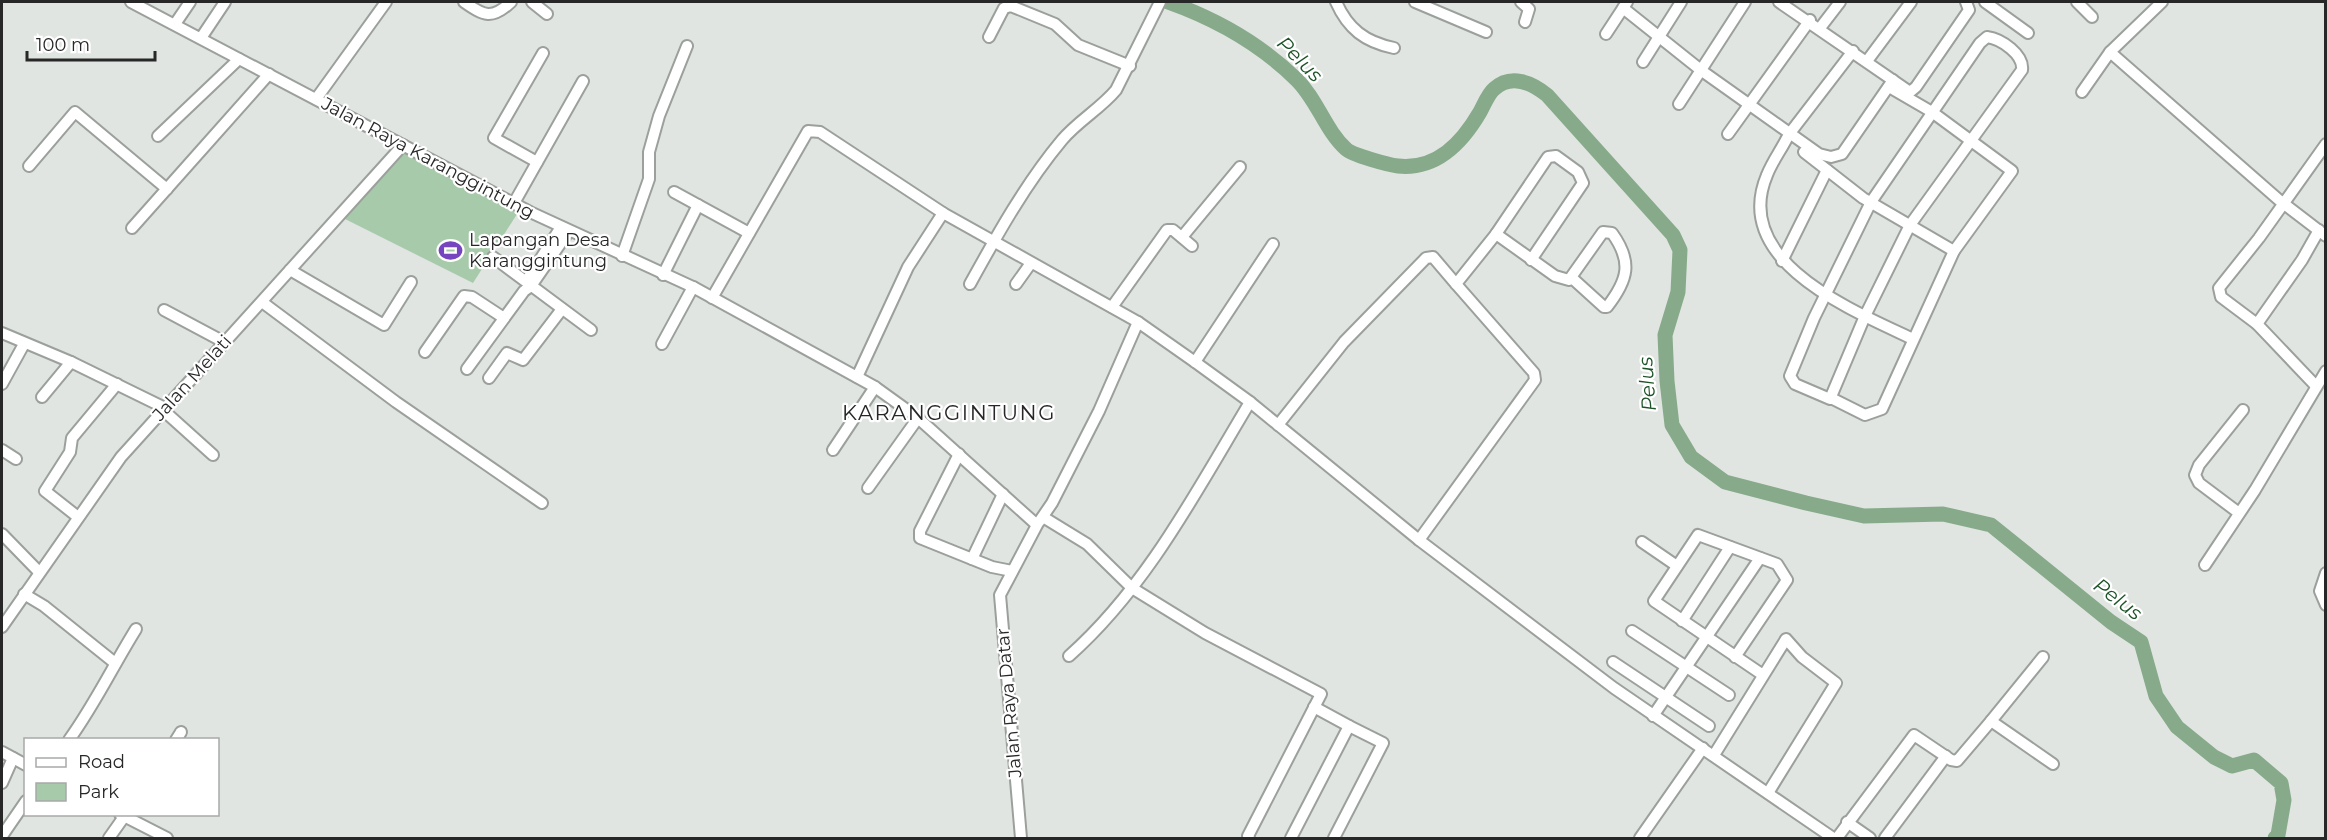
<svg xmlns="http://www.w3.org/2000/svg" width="2327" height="840" viewBox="0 0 2327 840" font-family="Montserrat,sans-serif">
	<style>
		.green { fill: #a7caab }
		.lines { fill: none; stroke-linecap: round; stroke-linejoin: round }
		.river { stroke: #87ab8a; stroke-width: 15 }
		.minor-casing { stroke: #9ca09c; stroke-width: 14 }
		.minor { stroke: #fff; stroke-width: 10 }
		.labels { text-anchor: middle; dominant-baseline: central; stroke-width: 4.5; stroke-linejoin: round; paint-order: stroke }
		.street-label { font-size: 18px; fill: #262726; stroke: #fff }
		.poi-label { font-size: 18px; fill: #262726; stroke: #fff; text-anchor: start }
		.water-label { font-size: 20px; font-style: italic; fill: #1c5327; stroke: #fff }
		.quarter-label { font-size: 21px; letter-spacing: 1.5px; fill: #262726; stroke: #fff }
	</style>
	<rect width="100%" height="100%" fill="#e1e5e2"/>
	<polygon class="green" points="405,153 519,211 473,283 343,218"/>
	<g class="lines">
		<path class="river" d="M1168 2C1216 19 1259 43 1296 79 1317 99 1325 130 1346 149 1352 155 1389 165 1398 166 1437 170 1462 143 1480 112 1484 105 1488 94 1494 89 1511 73 1532 83 1547 95L1673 235 1680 250 1678 292 1665 335 1667 381 1672 425 1691 457 1725 482 1806 503 1864 516 1943 514 1991 525 2111 622 2141 642 2156 696 2177 727 2214 757 2232 766 2254 760 2281 783 2284 800 2278 835 2275 838"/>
		<defs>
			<g id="minor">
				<polyline points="131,2 530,212 693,287 875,387 918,418 1037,525 1000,595 1021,838"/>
				<path d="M464 2C484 16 492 20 511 2"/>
				<polyline points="532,2 547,14"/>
				<path d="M1336 2C1348 29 1365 42 1394 48"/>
				<polyline points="1415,2 1486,32"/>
				<polyline points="1521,2 1529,9 1525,22"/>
				<polyline points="1779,2 1910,92 1916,87 1969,10 1966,2"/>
				<polyline points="1985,2 2028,33"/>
				<polyline points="2077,2 2092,17"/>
				<polyline points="2162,2 2110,52 2279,200 2326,236"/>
				<polyline points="1623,8 1702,71 1819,154 1831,157 1842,154 1893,80"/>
				<polyline points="175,24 190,2"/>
				<polyline points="1820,28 1840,2"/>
				<polyline points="1606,34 1627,2"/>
				<polyline points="989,37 1004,8 1011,6 1055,24 1078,45 1130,66"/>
				<path d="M1987 37C2002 39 2024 55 2022 70L1910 225 1865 316 1830 399 1795 384 1790 376 1814 318 1871 202 1980 43Z"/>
				<polyline points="201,38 225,2"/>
				<polyline points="1867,61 1911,2"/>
				<polyline points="1643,62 1681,2"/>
				<polyline points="2082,92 2110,52"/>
				<polyline points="316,99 386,2"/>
				<polyline points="1679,104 1745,2"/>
				<polyline points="1790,133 1853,51"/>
				<polyline points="1728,134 1810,20"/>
				<polyline points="158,136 239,59"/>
				<path d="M1787 138C1781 150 1772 162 1767 175 1730 262 1854 311 1913 339"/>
				<polyline points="1804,152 1863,198 1954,251"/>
				<polyline points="537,162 494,138 543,53"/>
				<polyline points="29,166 75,112 167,189"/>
				<polyline points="674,192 749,233"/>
				<polyline points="514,203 583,81"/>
				<polyline points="132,228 269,74"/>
				<path d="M1496 234 1555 276 1569 280 1603 232 1612 233C1633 262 1628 280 1607 307H1604L1572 278"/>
				<polyline points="1182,237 1240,167"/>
				<polyline points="622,256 649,179 649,152 659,116 687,46"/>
				<polyline points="493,257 591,330"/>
				<polyline points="1782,261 1827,170"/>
				<polyline points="290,270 384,325 411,282"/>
				<polyline points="663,275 698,205"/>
				<polyline points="527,280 561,227"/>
				<path d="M970 284C997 235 1026 183 1062 140 1078 121 1100 109 1116 90L1160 2"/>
				<polyline points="1016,284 1031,263"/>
				<polyline points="712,298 808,131 820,132 943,213 1138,322 1195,362 1250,402 1419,540 1614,688 1833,838"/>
				<polyline points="262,302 396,402 542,503"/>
				<polyline points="1112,307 1167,230 1173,230 1192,246"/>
				<polyline points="164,310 224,342"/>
				<polyline points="2257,324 2302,260 2319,230"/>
				<polyline points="2,333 71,362 165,408"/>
				<polyline points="662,344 693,287"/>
				<polyline points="425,352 464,296 472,297 504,318"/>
				<polyline points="1195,362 1273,244"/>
				<polyline points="467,369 524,291 531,286 569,231"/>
				<polyline points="857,377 908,267 943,213"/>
				<polyline points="489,378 507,353 523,360 562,309"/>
				<polyline points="2,384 24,344"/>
				<polyline points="2316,386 2257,324 2221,297 2219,288 2259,238 2326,144"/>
				<polyline points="42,397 71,362"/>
				<polyline points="1831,398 1865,415 1882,409 1954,251 2012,171 1932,112 1889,87"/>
				<polyline points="163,410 213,455"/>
				<polyline points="1278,425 1344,342 1426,258 1433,257 1456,284 1496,234 1548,157 1556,156 1578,172 1583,183 1531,260"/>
				<polyline points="2,450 16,459"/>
				<polyline points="833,450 875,387"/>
				<polyline points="959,454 920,531 920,538 992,567 1012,571"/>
				<polyline points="868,488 918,418"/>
				<polyline points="2239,513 2199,483 2195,475 2199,465 2243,410"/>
				<polyline points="78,517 45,491 70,452 72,438 117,384"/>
				<polyline points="1043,517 1087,544 1132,588 1205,633 1321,694 1248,836 1249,838"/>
				<polyline points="1039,522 1052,503 1099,411 1138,322"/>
				<polyline points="2,534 39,572"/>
				<polyline points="1419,540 1535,380 1534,373 1456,284"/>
				<polyline points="1642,542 1677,566"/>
				<polyline points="972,559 1003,494"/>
				<polyline points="2205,565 2255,490 2326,371"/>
				<polyline points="2326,573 2320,591 2326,605"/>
				<polyline points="24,594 44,606 115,663"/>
				<polyline points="1682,621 1730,547"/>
				<polyline points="2,627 121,457 403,145"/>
				<polyline points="1632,631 1729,695"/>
				<path d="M1069 656C1147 587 1197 490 1250 402"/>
				<polyline points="1735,657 1787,580 1777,564 1698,535 1654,601 1763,675"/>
				<polyline points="1613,662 1709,726"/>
				<polyline points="1653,716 1760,558"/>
				<polyline points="1991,721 2043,657"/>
				<path d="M69 740C95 704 113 666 136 629"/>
				<polyline points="176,740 181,732"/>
				<polyline points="2,752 26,765"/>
				<polyline points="1714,755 1786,639 1802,657 1836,683 1768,793"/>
				<polyline points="2,783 13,758"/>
				<polyline points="120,814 167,838"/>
				<polyline points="1847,822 1870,838"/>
				<polyline points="2,836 26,801"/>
				<polyline points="109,838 126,814"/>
				<polyline points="1291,838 1349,726 1314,707"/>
				<polyline points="1334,838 1383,743 1349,726"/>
				<polyline points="1640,838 1703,748"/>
				<polyline points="1837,838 1914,735 1951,760 1957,761 1991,721 2053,764"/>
				<polyline points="1885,838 1946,756"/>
			</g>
		</defs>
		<use href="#minor" class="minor-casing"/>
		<use href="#minor" class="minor"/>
	</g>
	<defs>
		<symbol id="stadium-bare" viewBox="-9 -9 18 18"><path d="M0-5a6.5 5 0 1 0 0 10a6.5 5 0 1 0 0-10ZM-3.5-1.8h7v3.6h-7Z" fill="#7546be" stroke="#fff" stroke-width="2.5" paint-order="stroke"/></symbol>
	</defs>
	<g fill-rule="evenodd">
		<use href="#stadium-bare" x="434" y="234" width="33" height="33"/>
	</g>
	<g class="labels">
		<g class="street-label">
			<text transform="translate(428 158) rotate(28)">Jalan Raya Karanggintung</text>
			<text transform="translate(192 378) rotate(-48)">Jalan Melati</text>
			<text transform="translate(1009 703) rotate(-95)">Jalan Raya Datar</text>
		</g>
		<g class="poi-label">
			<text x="469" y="240">Lapangan Desa<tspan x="469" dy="21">Karanggintung</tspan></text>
		</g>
		<g class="water-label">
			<text transform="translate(1300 59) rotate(45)">Pelus</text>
			<text transform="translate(1647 384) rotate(-94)">Pelus</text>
			<text transform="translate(2118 599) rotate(37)">Pelus</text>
		</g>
		<g class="quarter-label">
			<text x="949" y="412">KARANGGINTUNG</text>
		</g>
	</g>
	<rect width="2327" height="840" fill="none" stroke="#262726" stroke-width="6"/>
	<rect x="24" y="738" width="195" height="78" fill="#ffffff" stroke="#a8a9a8" stroke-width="1.5"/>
	<rect x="36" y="758" width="30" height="9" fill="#ffffff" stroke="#a8a9a8" stroke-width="1.5"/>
	<text x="78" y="768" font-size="18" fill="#262726">Road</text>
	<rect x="36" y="783" width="30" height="18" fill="#a7caab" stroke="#a8a9a8" stroke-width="1.5"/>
	<text x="78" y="798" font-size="18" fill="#262726">Park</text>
	<path d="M27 51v9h128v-9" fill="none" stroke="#262726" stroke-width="3"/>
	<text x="36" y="51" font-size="18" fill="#262726" stroke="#ffffff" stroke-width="4.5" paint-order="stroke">100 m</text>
</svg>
